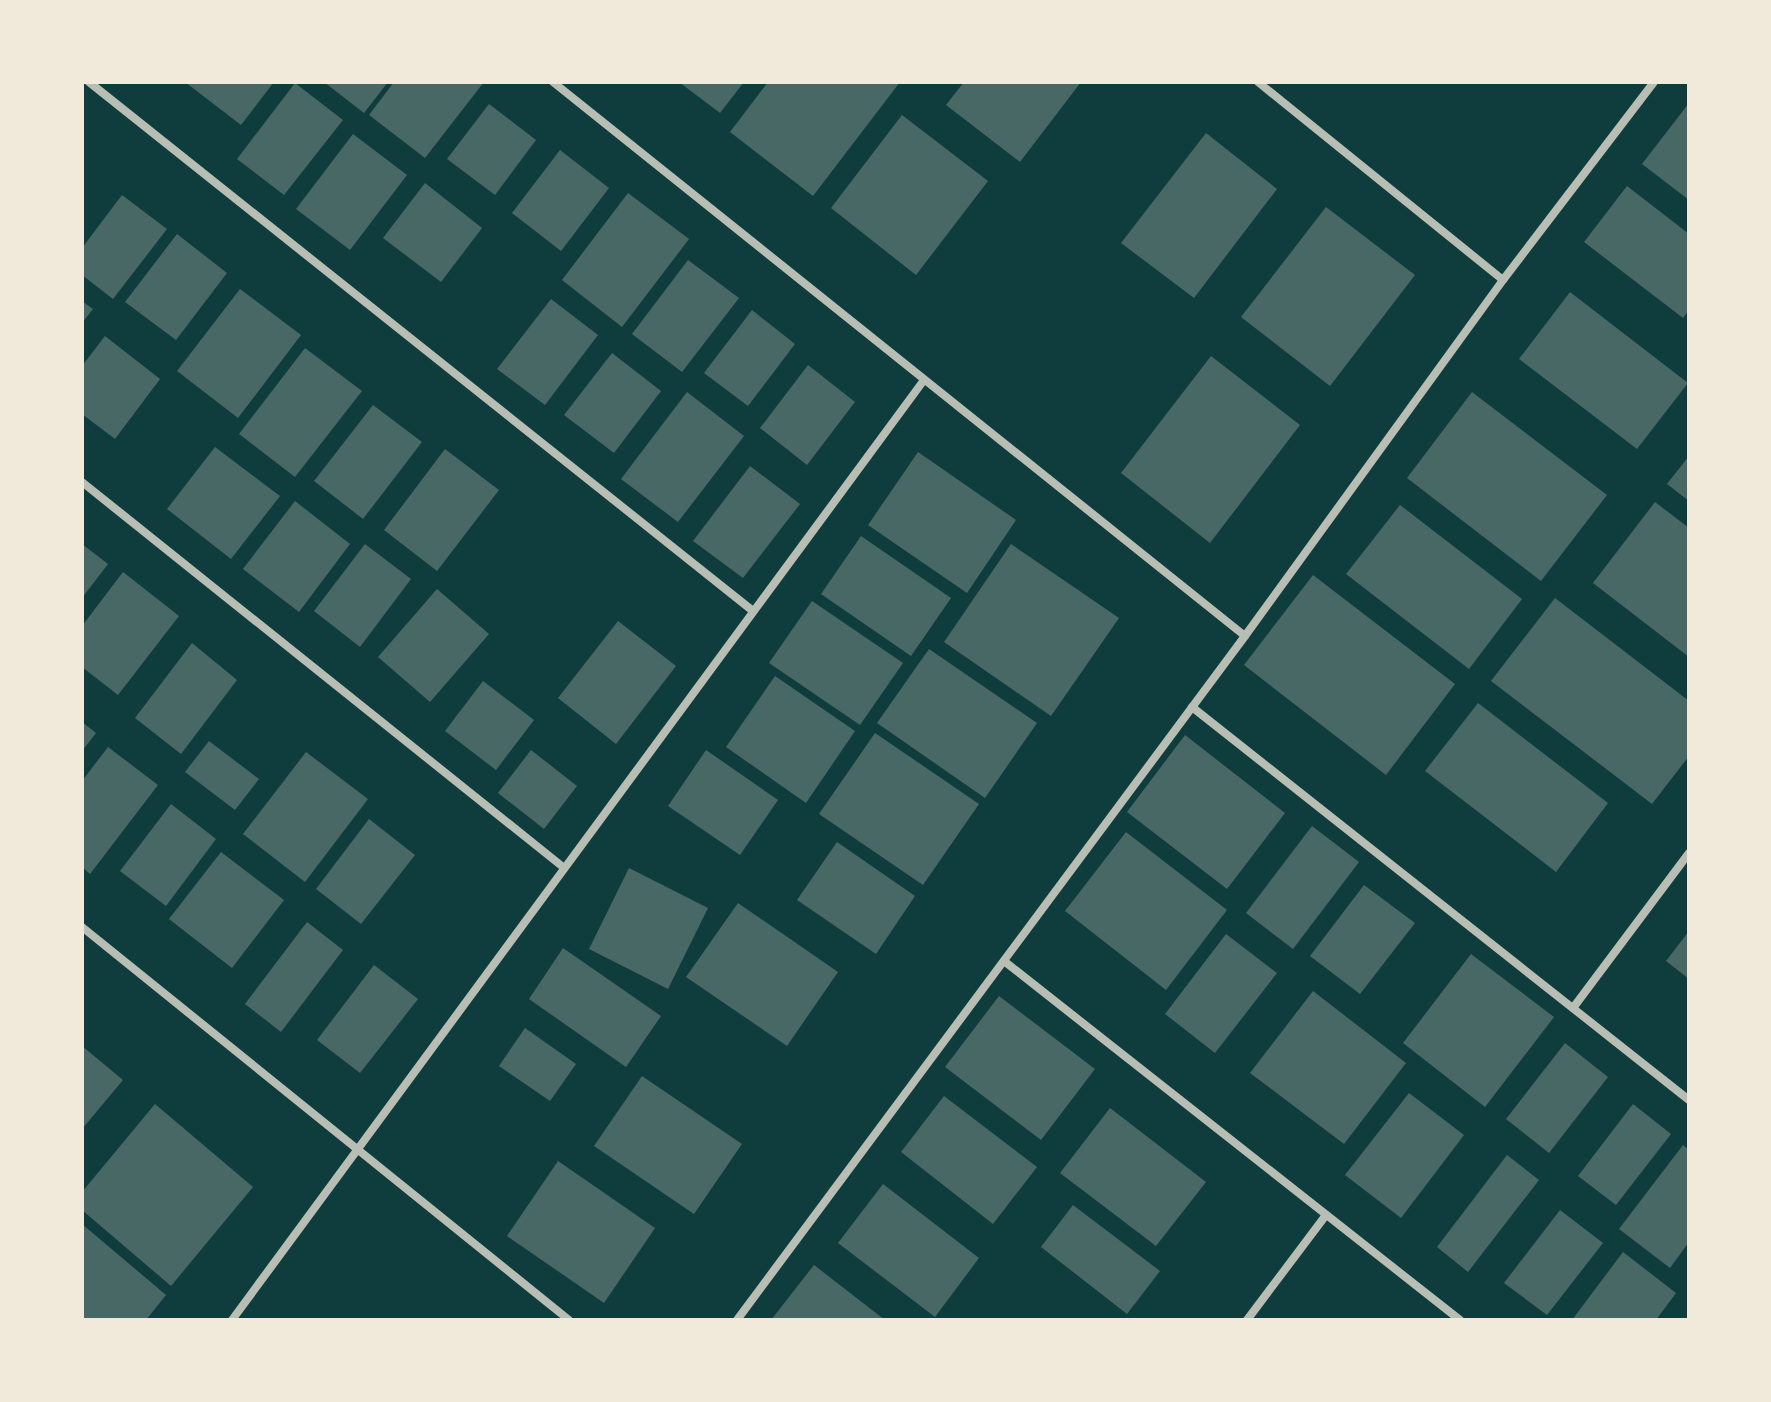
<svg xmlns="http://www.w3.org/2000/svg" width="1771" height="1402" viewBox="0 0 1771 1402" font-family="Raleway,sans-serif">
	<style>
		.building { fill: #486865 }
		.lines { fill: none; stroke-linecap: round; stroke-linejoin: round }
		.minor { stroke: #b8beb3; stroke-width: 8 }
	</style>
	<rect width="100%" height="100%" fill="#0f3d3e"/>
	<g class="building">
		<polygon points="185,82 274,82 241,125"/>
		<polygon points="324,82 388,82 364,113"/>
		<polygon points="394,82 484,82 425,158 369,115"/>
		<polygon points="679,82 744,82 720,113"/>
		<polygon points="768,82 900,82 813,196 730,132"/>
		<polygon points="964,82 1081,82 1020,162 946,105"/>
		<polygon points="295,83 343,120 284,195 237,159"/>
		<polygon points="1689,103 1689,200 1642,164"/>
		<polygon points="489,104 536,140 495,195 447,159"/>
		<polygon points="902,115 988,181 916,275 831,208"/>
		<polygon points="1206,133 1277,189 1194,298 1121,243"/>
		<polygon points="353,134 407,175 350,250 296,209"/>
		<polygon points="560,150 609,188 561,251 512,213"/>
		<polygon points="425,183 482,228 441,282 383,238"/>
		<polygon points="1627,186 1689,234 1689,310 1683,318 1584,242"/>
		<polygon points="628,193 689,239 622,327 562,280"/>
		<polygon points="122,195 167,229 113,299 82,275 82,248"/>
		<polygon points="1326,207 1415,275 1330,386 1241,317"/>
		<polygon points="177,234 227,273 176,340 125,302"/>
		<polygon points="688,260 739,298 682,372 632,334"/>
		<polygon points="240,289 301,335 238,418 177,371"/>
		<polygon points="1570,292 1688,383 1637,449 1519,359"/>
		<polygon points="551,299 598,335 545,405 497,369"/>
		<polygon points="82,301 93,309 82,323"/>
		<polygon points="752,310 795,344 748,406 704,373"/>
		<polygon points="105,336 160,379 115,439 82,414 82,366"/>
		<polygon points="305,348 362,391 295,477 239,434"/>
		<polygon points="612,353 661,391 614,453 564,415"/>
		<polygon points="1211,356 1300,425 1210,543 1121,473"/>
		<polygon points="808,365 855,402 807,465 760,428"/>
		<polygon points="687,392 744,436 678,522 621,479"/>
		<polygon points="1472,392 1607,495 1541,581 1407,478"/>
		<polygon points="373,405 422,442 363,519 314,481"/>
		<polygon points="215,447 280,496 231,559 167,509"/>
		<polygon points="445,449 499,490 437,571 384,530"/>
		<polygon points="918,452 1016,520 967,593 868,525"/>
		<polygon points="1689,456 1689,501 1667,484"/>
		<polygon points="750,466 800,504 743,578 693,541"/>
		<polygon points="295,501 350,544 299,612 243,569"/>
		<polygon points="1655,502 1689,528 1689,657 1593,583"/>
		<polygon points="1400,505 1522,599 1469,669 1346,574"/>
		<polygon points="861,536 951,598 911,656 821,594"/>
		<polygon points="82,544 108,564 82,598"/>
		<polygon points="365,544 411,579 360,647 314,611"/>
		<polygon points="1011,544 1119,618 1051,716 944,642"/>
		<polygon points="123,572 179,616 118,695 82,667 82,626"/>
		<polygon points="1313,575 1455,684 1386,775 1244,665"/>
		<polygon points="437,589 489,634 430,702 378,657"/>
		<polygon points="1555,598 1689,701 1689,756 1652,804 1491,681"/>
		<polygon points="812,601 903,663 860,725 769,663"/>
		<polygon points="618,621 676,666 616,744 558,698"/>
		<polygon points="192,643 237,680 181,754 135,718"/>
		<polygon points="929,649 1037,723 985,798 877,723"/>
		<polygon points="775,676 855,731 806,803 726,747"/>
		<polygon points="483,681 534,720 496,770 445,731"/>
		<polygon points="1478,703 1608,803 1556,872 1425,771"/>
		<polygon points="82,722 96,733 82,751"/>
		<polygon points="875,733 979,804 923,885 819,814"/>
		<polygon points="1185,735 1285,813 1227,889 1127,812"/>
		<polygon points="209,741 259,779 235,810 185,772"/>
		<polygon points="108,747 158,785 90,874 82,867 82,781"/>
		<polygon points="531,750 577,786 544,829 498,793"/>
		<polygon points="706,750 778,800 740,855 668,806"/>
		<polygon points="306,752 368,799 305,882 243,834"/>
		<polygon points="171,804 216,839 166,906 120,871"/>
		<polygon points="369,819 415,855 361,924 316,889"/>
		<polygon points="1312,826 1359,862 1293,949 1246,913"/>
		<polygon points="1126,832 1227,910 1166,990 1065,911"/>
		<polygon points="837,842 915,896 876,954 797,900"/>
		<polygon points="221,852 284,900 232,968 169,919"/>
		<polygon points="629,868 708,908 668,989 589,949"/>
		<polygon points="1364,885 1415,923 1360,994 1310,956"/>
		<polygon points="738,903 838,972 787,1046 686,977"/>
		<polygon points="307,922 343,950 281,1032 245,1004"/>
		<polygon points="1689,931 1689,979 1666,961"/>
		<polygon points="1226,934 1277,973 1215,1053 1165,1014"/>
		<polygon points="563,948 661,1016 626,1067 529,999"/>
		<polygon points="1471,954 1554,1017 1485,1107 1403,1043"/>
		<polygon points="374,965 418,999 360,1073 317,1040"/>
		<polygon points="1313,991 1406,1063 1344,1144 1250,1073"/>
		<polygon points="999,996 1095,1069 1041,1140 945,1067"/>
		<polygon points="525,1028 576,1064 550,1101 499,1066"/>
		<polygon points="1565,1043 1608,1077 1549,1153 1506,1119"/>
		<polygon points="82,1046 123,1080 82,1129"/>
		<polygon points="642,1076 742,1144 694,1214 594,1146"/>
		<polygon points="1409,1093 1464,1135 1401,1218 1345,1175"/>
		<polygon points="944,1096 1037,1167 993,1224 901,1152"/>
		<polygon points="155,1104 253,1187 171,1286 82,1210 82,1192"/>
		<polygon points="1633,1104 1671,1134 1616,1205 1578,1176"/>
		<polygon points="1110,1108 1206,1182 1156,1246 1060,1173"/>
		<polygon points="1683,1145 1689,1150 1689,1242 1670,1268 1619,1229"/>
		<polygon points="1507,1155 1539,1180 1468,1272 1437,1247"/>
		<polygon points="558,1161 655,1228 604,1303 507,1236"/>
		<polygon points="883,1184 979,1258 935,1317 838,1243"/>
		<polygon points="1073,1205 1160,1271 1127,1314 1041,1247"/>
		<polygon points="1560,1210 1603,1243 1547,1315 1504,1283"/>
		<polygon points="82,1224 166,1295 146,1320 82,1320"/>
		<polygon points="1623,1252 1676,1293 1656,1320 1572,1320"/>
		<polygon points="814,1265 885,1320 771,1320"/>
	</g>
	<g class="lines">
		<g class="minor">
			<polyline points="89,82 753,611"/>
			<polyline points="553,82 1245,636"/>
			<polyline points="1258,82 1503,280"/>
			<polyline points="82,482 563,867"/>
			<polyline points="1192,707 1689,1100"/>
			<polyline points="82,927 569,1320"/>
			<polyline points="1004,961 1460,1320"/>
			<polyline points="1573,1008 1689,853"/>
			<polyline points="232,1320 924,380"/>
			<polyline points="737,1320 1245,636 1503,280 1654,82"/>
			<polyline points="1247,1320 1326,1215"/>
		</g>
	</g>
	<rect width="1771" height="1402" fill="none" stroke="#f1e9da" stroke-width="168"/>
</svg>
